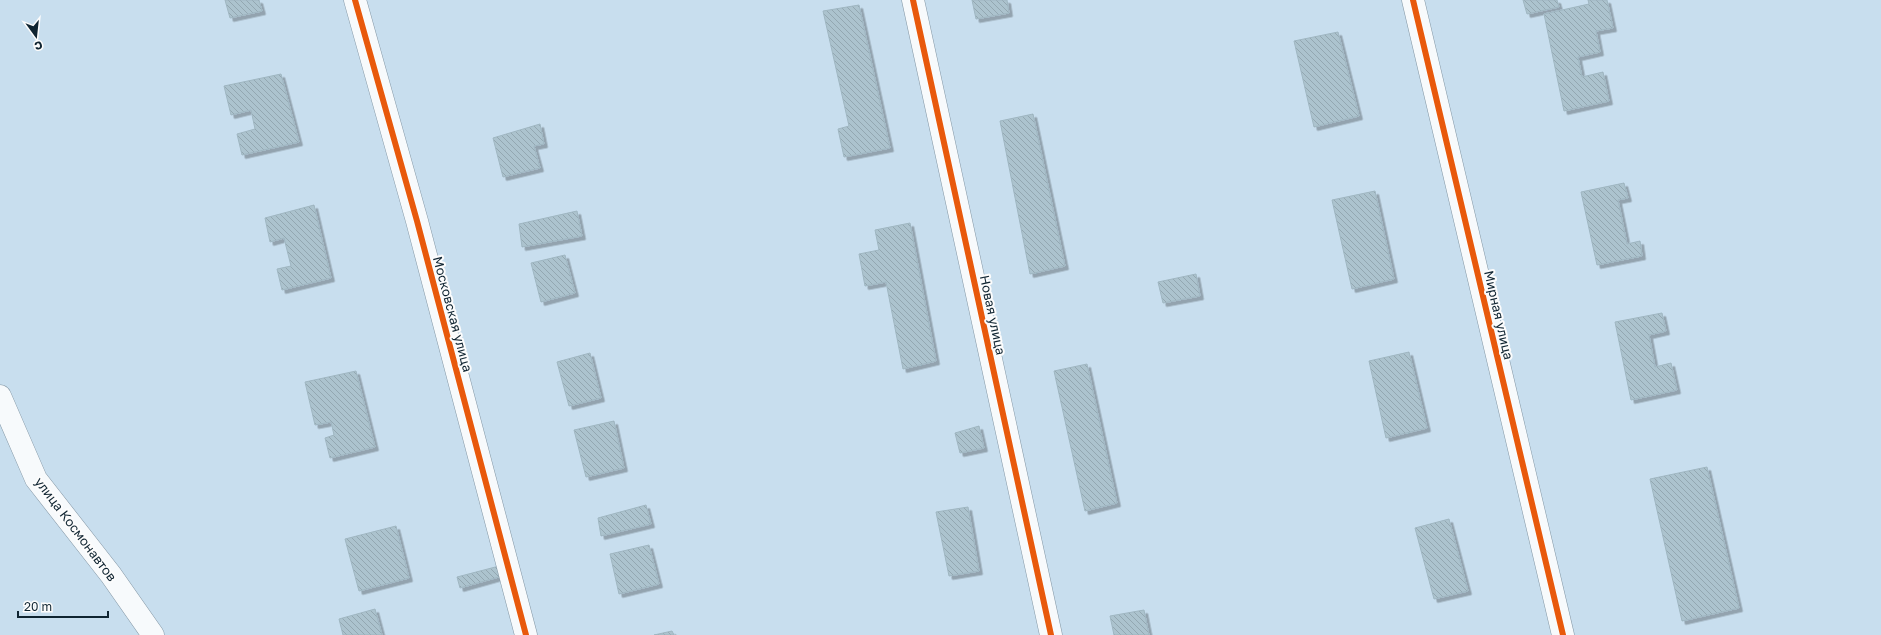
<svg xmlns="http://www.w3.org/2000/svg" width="1881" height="635" viewBox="0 0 1881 635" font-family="'Golos Text',sans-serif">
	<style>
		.building { fill: url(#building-back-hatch); stroke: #9fb6c1; filter: url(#shadow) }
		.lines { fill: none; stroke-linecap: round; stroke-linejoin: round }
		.minor-casing { stroke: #8396a4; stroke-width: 23 }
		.minor { stroke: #f7fafc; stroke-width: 22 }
		.cycleway-casing { stroke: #fcfcfc; stroke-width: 8 }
		.cycleway { stroke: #e8590c; stroke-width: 6 }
		.labels { text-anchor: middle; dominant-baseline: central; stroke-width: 4; stroke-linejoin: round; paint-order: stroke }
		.street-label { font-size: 13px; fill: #0f2431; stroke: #fcfcfc }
	</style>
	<defs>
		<pattern id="building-back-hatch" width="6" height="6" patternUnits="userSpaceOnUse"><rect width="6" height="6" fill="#acc3ce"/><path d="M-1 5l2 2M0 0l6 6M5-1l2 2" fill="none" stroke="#93a7b1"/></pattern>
		<filter id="shadow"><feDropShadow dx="3.5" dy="3.5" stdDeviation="0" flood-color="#0004"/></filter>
	</defs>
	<rect width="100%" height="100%" fill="#c8deee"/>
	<g class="building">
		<polygon points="225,0 259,0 262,11 230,18"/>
		<polygon points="972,0 1007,0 1009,13 976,19"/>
		<polygon points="1523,0 1557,0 1559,7 1527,14"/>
		<polygon points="1588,0 1607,0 1613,28 1596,31 1600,52 1578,57 1582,77 1603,72 1609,101 1564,111 1544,14 1589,4"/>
		<polygon points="859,5 890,148 844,157 838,129 849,126 823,11"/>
		<polygon points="1338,32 1359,116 1314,127 1294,41"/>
		<polygon points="281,74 299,142 242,155 237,134 255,129 251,110 231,115 224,86"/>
		<polygon points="1033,114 1065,266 1030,274 1000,121"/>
		<polygon points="540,124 544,144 534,146 540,168 503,177 493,138"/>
		<polygon points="1624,183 1628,198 1618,200 1627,244 1640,241 1642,256 1597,265 1581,192"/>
		<polygon points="1375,191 1394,279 1352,289 1332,200"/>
		<polygon points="314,205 331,278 282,290 277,269 291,266 284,238 270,242 265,218"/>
		<polygon points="577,211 582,236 522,247 519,224"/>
		<polygon points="910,223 936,361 903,369 886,282 865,286 859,254 879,250 875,230"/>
		<polygon points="565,255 575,293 541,302 531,263"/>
		<polygon points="1196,274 1200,296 1163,303 1158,282"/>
		<polygon points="1662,313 1666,331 1649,335 1655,367 1671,363 1677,390 1631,400 1615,322"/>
		<polygon points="1409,352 1427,428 1386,438 1369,361"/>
		<polygon points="590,353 601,398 569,406 557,362"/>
		<polygon points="1087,364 1117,503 1085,511 1054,371"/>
		<polygon points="356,371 375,447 330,458 325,438 334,435 331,422 315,425 305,382"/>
		<polygon points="614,421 624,468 586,477 574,430"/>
		<polygon points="979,426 984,448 960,453 955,433"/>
		<polygon points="1707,467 1739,608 1682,621 1650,479"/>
		<polygon points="646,505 651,524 601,536 598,518"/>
		<polygon points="968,507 979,571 949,576 936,512"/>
		<polygon points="1449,519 1468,591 1434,599 1415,528"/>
		<polygon points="396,526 409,578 359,591 345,539"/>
		<polygon points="649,545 659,584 619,594 610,554"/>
		<polygon points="503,565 506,575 460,588 457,577"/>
		<polygon points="375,609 382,635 343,635 339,619"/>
		<polygon points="1144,610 1149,635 1114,635 1110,616"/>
		<polygon points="672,631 674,635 654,635"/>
	</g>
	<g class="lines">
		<defs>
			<g id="minor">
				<polyline points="355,0 417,221 526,635"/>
				<polyline points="913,0 1051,635"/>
				<polyline points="1413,0 1563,635"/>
				<polyline points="0,396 36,479 111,575 153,635"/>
			</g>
		</defs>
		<use href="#minor" class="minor-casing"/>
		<use href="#minor" class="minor"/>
		<defs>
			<g id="cycleway">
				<polyline points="355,0 417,221 526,635"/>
				<polyline points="913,0 1051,635"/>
				<polyline points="1413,0 1563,635"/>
			</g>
		</defs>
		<use href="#cycleway" class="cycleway-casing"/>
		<use href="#cycleway" class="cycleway"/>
	</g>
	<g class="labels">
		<g class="street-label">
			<text transform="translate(453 314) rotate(75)">Московская улица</text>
			<text transform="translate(993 315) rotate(78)">Новая улица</text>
			<text transform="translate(1499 315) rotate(77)">Мирная улица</text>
			<text transform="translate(76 529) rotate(53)">улица Космонавтов</text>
		</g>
	</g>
	<g transform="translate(36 36) rotate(165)" stroke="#fcfcfc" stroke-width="3" paint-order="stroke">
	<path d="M0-3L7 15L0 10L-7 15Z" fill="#0f2431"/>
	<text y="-6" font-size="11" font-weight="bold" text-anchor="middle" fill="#0f2431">С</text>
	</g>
	<path d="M18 611v6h90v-6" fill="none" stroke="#0f2431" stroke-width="2"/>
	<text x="24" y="611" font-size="12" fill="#0f2431" stroke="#fcfcfc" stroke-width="3" paint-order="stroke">20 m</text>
</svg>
